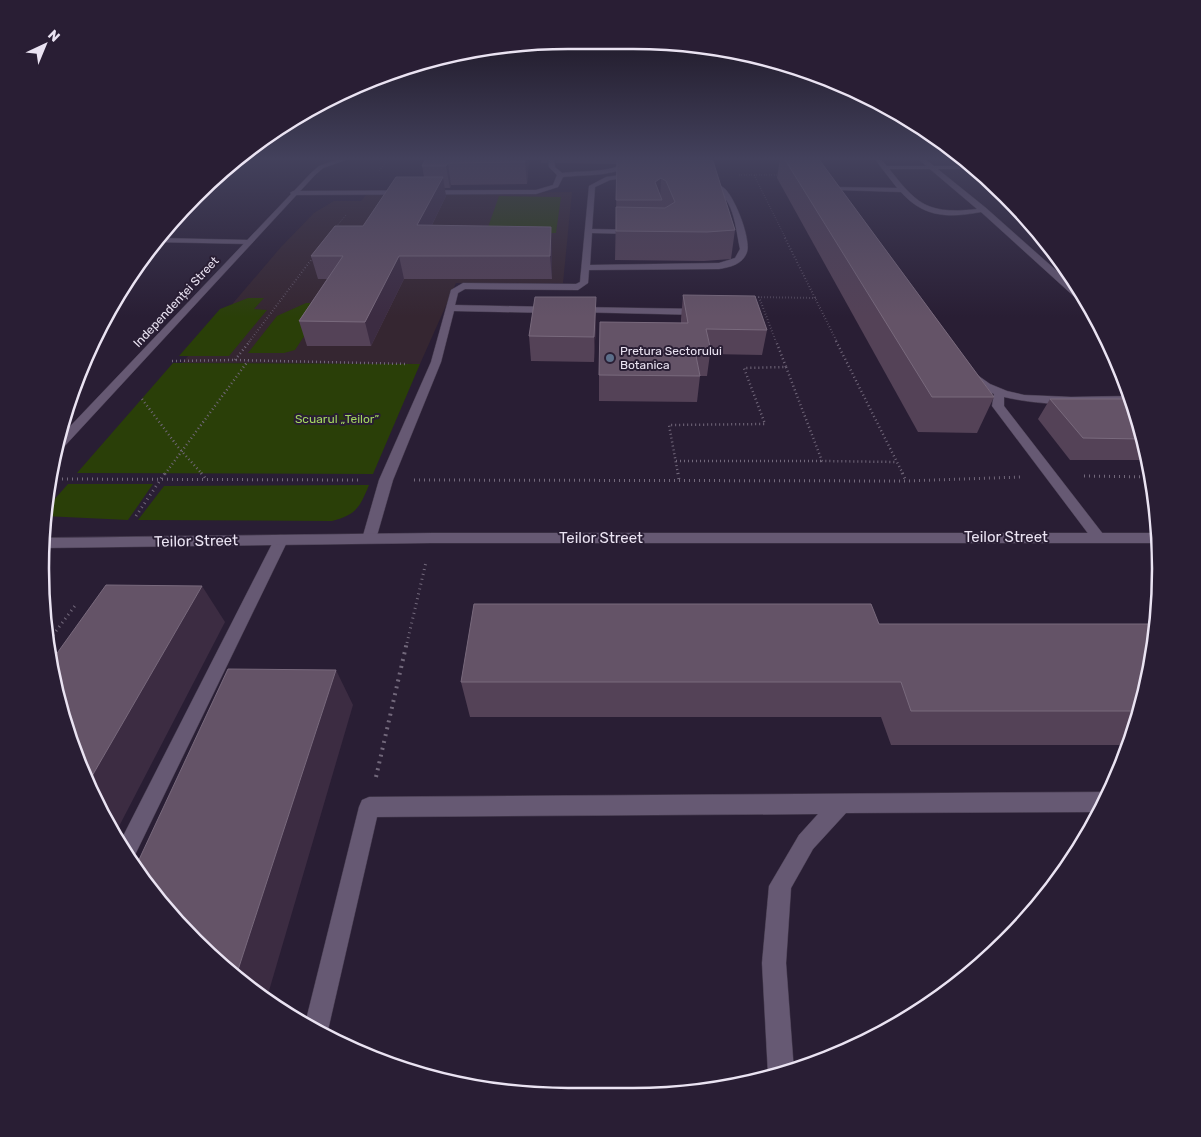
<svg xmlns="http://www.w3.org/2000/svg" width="1201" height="1137" viewBox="0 0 1201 1137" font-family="Rubik,sans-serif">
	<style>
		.education { fill: #352631 }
		.green { fill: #2a3f08 }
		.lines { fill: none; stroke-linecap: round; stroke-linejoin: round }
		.service-casing { stroke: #463c4f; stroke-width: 1 }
		.minor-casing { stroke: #463c4f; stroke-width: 1 }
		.secondary-casing { stroke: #463c4f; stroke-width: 1 }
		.path-far4 { stroke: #72687b; stroke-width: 1; stroke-dasharray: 0.5 2; stroke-linecap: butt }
		.path-far3 { stroke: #72687b; stroke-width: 2; stroke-dasharray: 0.5 2.5; stroke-linecap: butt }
		.path-far2 { stroke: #72687b; stroke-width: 2.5; stroke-dasharray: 1 3; stroke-linecap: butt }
		.path-far1 { stroke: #72687b; stroke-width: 3; stroke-dasharray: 1 4; stroke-linecap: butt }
		.path { stroke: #72687b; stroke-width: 4; stroke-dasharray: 2 5; stroke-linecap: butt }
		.service { fill: #665973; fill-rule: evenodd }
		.minor { fill: #665973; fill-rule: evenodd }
		.secondary { fill: #665973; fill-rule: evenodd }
		.wall { fill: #544257 }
		.shaded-wall { fill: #3c2c42 }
		.building { fill: #645367; stroke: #796a7d }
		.service-dot { fill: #5c6f8a; stroke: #291e34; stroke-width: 2 }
		.labels { text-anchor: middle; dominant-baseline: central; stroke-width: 4; stroke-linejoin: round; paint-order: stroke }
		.far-street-label { font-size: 12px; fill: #eae3f2; stroke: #291e34 }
		.far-poi-label { font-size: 12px; fill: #eae3f2; stroke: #291e34; text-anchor: start }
		.far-park-label { font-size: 12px; fill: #a4d761; stroke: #291e34 }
		.street-label { font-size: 15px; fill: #eae3f2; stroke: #291e34 }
		.rim { fill: none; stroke: #eae3f2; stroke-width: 2.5 }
	</style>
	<rect width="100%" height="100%" fill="#291e34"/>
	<polygon class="education" points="572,192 563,283 456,283 420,364 182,363 281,247 314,213 334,201 361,201 366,195"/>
	<g class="green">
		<polygon points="499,196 561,197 556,233 486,233"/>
		<polygon points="248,298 264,298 254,309 267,310 229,356 179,356 220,309"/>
		<polygon points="306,303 326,303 295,350 284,353 248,353 277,316"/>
		<polygon points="173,363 420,364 373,474 77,473"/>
		<polygon points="68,484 153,484 128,520 44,516 44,511"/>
		<path d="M369 485C360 507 356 515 332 521L138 520 164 486Z"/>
	</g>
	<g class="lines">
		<defs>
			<g id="service">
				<path d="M548 158H554L555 167 562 173C584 170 615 174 632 158H639C621 178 587 174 563 177L558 187 536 194 293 195 290 193 293 191 536 190 553 185 557 175 549 167Z"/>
				<path d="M874 158H880C914 198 919 216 977 209L917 158H924L986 208 1085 296 1093 311 1089 310 981 212C949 218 924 218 901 192L838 190 845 199 839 200 830 188 831 187 897 188Z"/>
				<path d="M636 173 638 174V176L610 180 595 187 592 229 636 230 640 232 636 234 592 233 590 265 719 263 735 258 740 249C734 219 734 193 701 181L700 180 703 178C711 180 718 183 724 188 735 197 751 239 747 252 743 264 731 267 719 269L589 270 588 283 578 290 465 289 458 293 455 305 552 307 557 310 552 313 454 311 441 362 393 480 376 539 374 542H364L362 539 379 480 431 362 451 290 463 283 576 284 580 282 589 186 606 177Z"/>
				<polygon points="159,238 249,240 253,242 249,244 155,242"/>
				<polygon points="575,307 702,309 707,312 702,315 572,312 570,310"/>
				<path d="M973 372 990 384 1007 391 1024 395 1071 397 1132 396 1134 402C1091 405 1047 407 1004 397V406L1103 534 1105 537 1103 540H1093L992 406 994 394 982 389 969 377 968 375 969 373Z"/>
				<polygon points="62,425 77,427 79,430 73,434 60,432"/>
				<polygon points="281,535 286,536 288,540 132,861 119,844 274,540 276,536"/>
				<polygon points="1106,792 1110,794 1101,812 846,813 813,849 791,888 786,963 794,1071 769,1077 768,1074 762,963 769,886 799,835 818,814 377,817 328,1030 326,1035 305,1024 359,807 362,800 369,797"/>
			</g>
			<g id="minor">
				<polygon points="885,166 972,166 976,169 883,169 882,168"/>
				<polygon points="431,533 1158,533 1158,543 431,543 44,548 44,538"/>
			</g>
			<polygon id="secondary" points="342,158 351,158 323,168 315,175 61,450 56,450 59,438 311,173 319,166"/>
		</defs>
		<use href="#service" class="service-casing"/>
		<use href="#minor" class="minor-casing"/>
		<use href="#secondary" class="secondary-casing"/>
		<g class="path-far4">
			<polyline points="379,171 389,158"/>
			<polyline points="739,175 781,175"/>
			<polyline points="754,175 786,239"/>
			<polyline points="336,227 346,215"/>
		</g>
		<g class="path-far3">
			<polyline points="785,238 837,342"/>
			<polyline points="752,297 816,298"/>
			<polyline points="759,297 776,342"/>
			<polyline points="249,342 314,256"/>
		</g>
		<g class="path-far2">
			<polyline points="836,341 903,474"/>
			<polyline points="235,360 250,341"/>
			<polyline points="172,361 235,360 408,364"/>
			<polyline points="786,367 822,461 896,462"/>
			<polyline points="142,399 178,447 202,474"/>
			<polyline points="676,461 822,461"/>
			<polyline points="165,474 248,361"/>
			<polyline points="678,474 669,425 765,424 744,368 786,367 776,341"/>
		</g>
		<g class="path-far1">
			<polyline points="201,473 206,479"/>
			<polyline points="678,473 679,480"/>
			<polyline points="902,473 906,481"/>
			<polyline points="1084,476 1151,477"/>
			<polyline points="62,479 358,480"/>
			<polyline points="414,480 906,481 1021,477"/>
			<polyline points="136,516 165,473"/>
			<polyline points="47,643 77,603"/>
			<polyline points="407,643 426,562"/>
		</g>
		<g class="path">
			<polyline points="46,645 48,642"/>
			<polyline points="376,777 407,642"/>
		</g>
		<use href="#service" class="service"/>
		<use href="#minor" class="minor"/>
		<use href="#secondary" class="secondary"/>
	</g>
	<g class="wall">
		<polygon points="426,158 529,158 527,184 451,185 450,188 444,188 446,196 432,225 552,249 552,279 404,279 371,346 307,346 299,321 327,279 318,279 311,256 363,226 424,177 422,166"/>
		<rect x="541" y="158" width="6" height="5"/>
		<polygon points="555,158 628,158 626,159 710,160 735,230 731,259 704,261 615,260 617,164 556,163"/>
		<polygon points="780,158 818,158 994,397 977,433 918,432 777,178"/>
		<polygon points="683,295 767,330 762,355 710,354 707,376 700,376 697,402 599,401 599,375 681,323 681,319"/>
		<polygon points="596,321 594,362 531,361 529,336"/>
		<polygon points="1050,399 1133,399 1147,460 1070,460 1038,419"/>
		<polygon points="879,624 1143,706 1128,745 891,745 881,717 470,717 461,682"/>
	</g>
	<g class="shaded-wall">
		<polygon points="525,158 529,158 527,184 525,162"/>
		<polygon points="448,163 451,185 450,188 446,166"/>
		<polygon points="443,177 446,196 421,247 417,225"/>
		<polygon points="661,178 660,200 655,182"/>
		<polygon points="551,227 552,249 552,279 550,256"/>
		<polygon points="399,256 404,279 371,346 365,322"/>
		<polygon points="596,297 596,321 594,362 594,337"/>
		<polygon points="202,586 225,622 114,836 111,833 88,783"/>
		<polygon points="336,670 353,705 266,1001 236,976"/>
	</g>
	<g class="building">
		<polygon points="426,158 525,158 525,162 448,163 446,166 422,166"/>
		<polygon points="784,158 818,158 994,397 932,397"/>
		<polygon points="617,159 710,160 713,161 735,230 707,232 616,231 616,207 665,208 675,202 666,181 661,178 655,182 662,200 616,200"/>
		<polygon points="396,177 443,177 417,225 551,227 550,256 399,256 365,322 299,321 343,256 311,256 335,226 363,226"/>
		<polygon points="683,295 755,296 767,330 706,329 711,351 695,351 700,376 599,375 600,322 688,323"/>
		<polygon points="535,297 596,297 594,337 529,336"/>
		<polygon points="1050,399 1133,399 1142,439 1083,438"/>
		<polygon points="106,585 202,586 88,783 68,739 50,663"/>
		<polygon points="474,604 871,604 879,624 1156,624 1143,706 1141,711 911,711 901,682 461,682"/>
		<polygon points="228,669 336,670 236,976 195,942 136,866"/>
	</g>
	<linearGradient id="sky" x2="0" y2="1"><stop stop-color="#17101d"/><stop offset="0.5" stop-color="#43415c"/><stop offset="1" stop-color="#43415c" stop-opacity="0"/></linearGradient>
	<rect width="1201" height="317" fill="url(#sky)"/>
	<circle class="service-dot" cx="610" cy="358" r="5"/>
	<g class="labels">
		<g class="far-street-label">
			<text transform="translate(176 302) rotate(-47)">Independenței Street</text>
		</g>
		<g class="far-poi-label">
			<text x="620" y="351">Pretura Sectorului<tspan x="620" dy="14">Botanica</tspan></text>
		</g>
		<g class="far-park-label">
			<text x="337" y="419">Scuarul „Teilor”</text>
		</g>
		<g class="street-label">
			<text x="1006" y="537">Teilor Street</text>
			<text x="601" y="538">Teilor Street</text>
			<text transform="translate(196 541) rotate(-1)">Teilor Street</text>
		</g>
	</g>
	<path d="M0 0H1201V1137H0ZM568 49H633A519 519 0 0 1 1152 568V569A519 519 0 0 1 633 1088H568A519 519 0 0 1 49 569V568A519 519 0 0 1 568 49Z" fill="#291e34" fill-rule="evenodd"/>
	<path class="rim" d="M568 49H633A519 519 0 0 1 1152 568V569A519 519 0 0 1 633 1088H568A519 519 0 0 1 49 569V568A519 519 0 0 1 568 49Z"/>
	<g transform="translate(45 45) rotate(44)" stroke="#291e34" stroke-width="4" paint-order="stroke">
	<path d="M0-4L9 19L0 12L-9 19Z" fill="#eae3f2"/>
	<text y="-8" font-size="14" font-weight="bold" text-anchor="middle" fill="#eae3f2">N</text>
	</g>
</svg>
